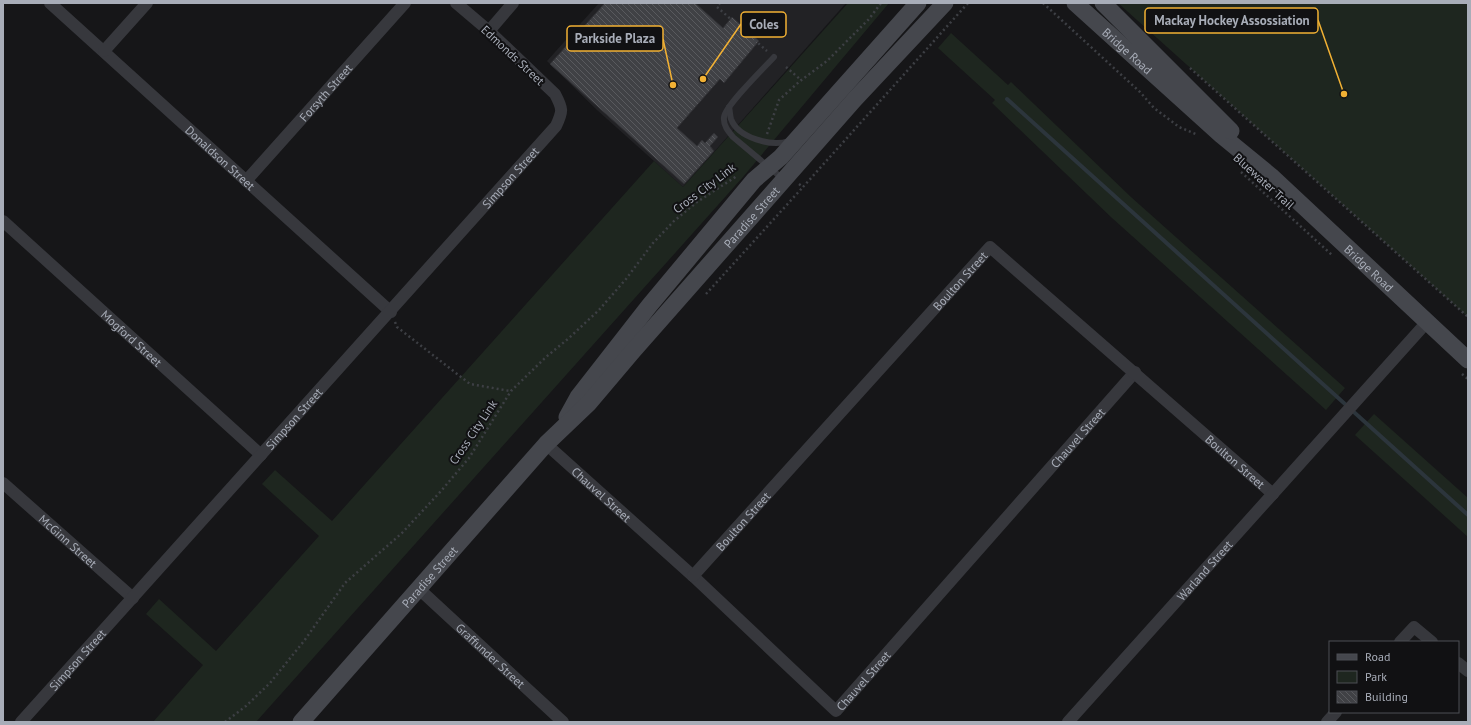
<svg xmlns="http://www.w3.org/2000/svg" width="1471" height="725" viewBox="0 0 1471 725" font-family="'PT Sans',sans-serif">
	<style>
		.built { fill: #222225 }
		.green { fill: #1e261f }
		.lines { fill: none; stroke-linecap: round; stroke-linejoin: round }
		.stream { stroke: #2c353c; stroke-width: 4 }
		.building { fill: url(#building-back-hatch); stroke: #303034 }
		.path { stroke: #3d3f44; stroke-width: 2.5; stroke-dasharray: 2 3; stroke-linecap: butt }
		.lane { stroke: #37383d; stroke-width: 6 }
		.street { stroke: #37383d; stroke-width: 12 }
		.secondary { stroke: #45474d; stroke-width: 17 }
		.labels { text-anchor: middle; dominant-baseline: central; stroke-width: 4; stroke-linejoin: round; paint-order: stroke }
		.street-label { font-size: 12px; fill: #a8adb8; stroke: #111113 }
		.leader { fill: none; stroke: #f2b134; stroke-width: 1.5 }
		.callout-dot { fill: #f2b134; stroke: #111113; stroke-width: 1.5 }
		.callout { fill: #111113; stroke: #f2b134; stroke-width: 1.5 }
		.callout-label { font-size: 13px; text-anchor: middle; font-weight: bold; fill: #a8adb8 }
	</style>
	<defs>
		<pattern id="building-back-hatch" width="6" height="6" patternUnits="userSpaceOnUse"><rect width="6" height="6" fill="#404145"/><path d="M-1 5l2 2M0 0l6 6M5-1l2 2" fill="none" stroke="#595a5e"/></pattern>
	</defs>
	<rect width="100%" height="100%" fill="#161618"/>
	<polygon class="built" points="599,3 846,3 683,187 597,110 547,61"/>
	<g class="green">
		<polygon points="848,3 889,3 743,177 256,722 153,722 203,665 146,614 159,599 216,651 319,536 262,484 275,470 332,521 654,161 683,187"/>
		<polygon points="1118,3 1468,3 1468,317 1429,282"/>
		<polygon points="951,33 1008,85 1011,82 1131,197 1345,388 1326,410 1112,218 992,103 995,100 938,48"/>
		<polygon points="1374,414 1468,498 1468,537 1355,435"/>
	</g>
	<g class="lines">
		<polyline class="stream" points="1007,99 1468,515"/>
	</g>
	<polygon class="building" points="605,3 695,3 723,28 732,17 759,41 724,83 720,79 677,128 697,146 702,140 705,143 714,133 718,137 710,146 714,151 684,184 550,64"/>
	<g class="lines">
		<g class="path">
			<polyline points="720,3 717,7 767,51"/>
			<polyline points="1043,3 1140,92 1154,108 1179,127 1198,135"/>
			<polyline points="786,67 801,80"/>
			<polyline points="1190,68 1468,317"/>
			<polyline points="767,134 779,100 800,81 827,61 869,19 881,3"/>
			<polyline points="1241,172 1332,255"/>
			<polyline points="799,184 803,187 968,3"/>
			<polyline points="706,294 803,187"/>
			<polyline points="395,322 397,327 470,384 510,391"/>
			<polyline points="1462,374 1468,379"/>
			<polyline points="225,722 246,706 270,683 304,641 345,583 402,533 441,491 469,458 511,391 546,357 569,338 599,310 626,279 653,243 674,221 697,202 737,176"/>
		</g>
		<g class="lane">
			<path d="M774 57C764 68 726 105 724 117 723 125 728 131 733 137L783 179"/>
			<path d="M729 107C730 111 730 116 731 119 738 138 772 147 789 141"/>
		</g>
		<g class="street">
			<path id="s1" d="M50 3 391 312"/>
			<polyline points="489,31 513,3"/>
			<polyline points="104,51 147,3"/>
			<path id="s2" d="M246 181 405 3"/>
			<path id="s3" d="M3 221 261 455"/>
			<path id="s4" d="M546 444 693 576 836 711 1135 372"/>
			<path id="s5" d="M3 483 133 598"/>
			<path id="s6" d="M693 576 990 247 1273 494"/>
			<path id="s7" d="M418 588 563 722"/>
			<polyline points="1400,642 1414,627 1432,642"/>
			<polyline points="1458,663 1468,671"/>
			<path id="s8" d="M21 722 556 126C563 111 563 109 555 94L489 31 456 3"/>
			<path id="s9" d="M1068 722 1427 322"/>
			<polyline points="1327,722 1336,712"/>
		</g>
		<g class="secondary">
			<path id="s10" d="M1075 3 1221 135 1271 176 1468 360"/>
			<polyline points="1103,3 1231,131"/>
			<polyline points="567,417 578,397 649,306 754,180 781,157 918,3"/>
			<path id="s11" d="M301 722 546 444 589 403 633 351 855 99 945 3"/>
		</g>
	</g>
	<g class="labels">
		<g class="street-label">
			<text stroke="none"><textPath href="#s10" startOffset="71">Bridge Road</textPath></text>
			<text transform="translate(513 55) rotate(43)">Edmonds Street</text>
			<text stroke="none"><textPath href="#s2" startOffset="119">Forsyth Street</textPath></text>
			<text stroke="none"><textPath href="#s1" startOffset="230">Donaldson Street</textPath></text>
			<text stroke="none"><textPath href="#s8" startOffset="732">Simpson Street</textPath></text>
			<text transform="translate(1264 181) rotate(42)">Bluewater Trail</text>
			<text transform="translate(704 188) rotate(-37)">Cross City Link</text>
			<text stroke="none"><textPath href="#s11" startOffset="677">Paradise Street</textPath></text>
			<text stroke="none"><textPath href="#s10" startOffset="396">Bridge Road</textPath></text>
			<text stroke="none"><textPath href="#s6" startOffset="398">Boulton Street</textPath></text>
			<text stroke="none"><textPath href="#s3" startOffset="174">Mogford Street</textPath></text>
			<text stroke="none"><textPath href="#s8" startOffset="408">Simpson Street</textPath></text>
			<text transform="translate(473 432) rotate(-56)">Cross City Link</text>
			<text stroke="none"><textPath href="#s4" startOffset="759">Chauvel Street</textPath></text>
			<text stroke="none"><textPath href="#s6" startOffset="769">Boulton Street</textPath></text>
			<text stroke="none"><textPath href="#s4" startOffset="75">Chauvel Street</textPath></text>
			<text stroke="none"><textPath href="#s6" startOffset="74">Boulton Street</textPath></text>
			<text stroke="none"><textPath href="#s5" startOffset="87">McGinn Street</textPath></text>
			<text stroke="none"><textPath href="#s9" startOffset="204">Warland Street</textPath></text>
			<text stroke="none"><textPath href="#s11" startOffset="194">Paradise Street</textPath></text>
			<text stroke="none"><textPath href="#s7" startOffset="99">Graffunder Street</textPath></text>
			<text stroke="none"><textPath href="#s8" startOffset="84">Simpson Street</textPath></text>
			<text stroke="none"><textPath href="#s4" startOffset="435">Chauvel Street</textPath></text>
		</g>
	</g>
	<path class="leader" d="M1344 94L1318 20M703 79L741 24M673 85L663 39"/>
	<g class="callout-dot">
		<circle cx="1344" cy="94" r="4"/>
		<circle cx="703" cy="79" r="4"/>
		<circle cx="673" cy="85" r="4"/>
	</g>
	<g class="callout">
		<rect x="1145" y="8" width="173" height="25" rx="4"/>
		<rect x="741" y="12" width="45" height="25" rx="4"/>
		<rect x="567" y="26" width="96" height="25" rx="4"/>
	</g>
	<g class="callout-label">
		<text x="1232" y="25">Mackay Hockey Assossiation</text>
		<text x="764" y="29">Coles</text>
		<text x="615" y="43">Parkside Plaza</text>
	</g>
	<rect width="1471" height="725" fill="none" stroke="#a8adb8" stroke-width="8"/>
	<rect x="1329" y="641" width="130" height="72" fill="#111113" stroke="#4d4f55"/>
	<rect x="1337" y="654" width="20" height="6" fill="#45474d" stroke="#4d4f55"/>
	<text x="1365" y="661" font-size="12" fill="#a8adb8">Road</text>
	<rect x="1337" y="671" width="20" height="12" fill="#1e261f" stroke="#4d4f55"/>
	<text x="1365" y="681" font-size="12" fill="#a8adb8">Park</text>
	<rect x="1337" y="691" width="20" height="12" fill="url(#building-back-hatch)" stroke="#4d4f55"/>
	<text x="1365" y="701" font-size="12" fill="#a8adb8">Building</text>
</svg>
